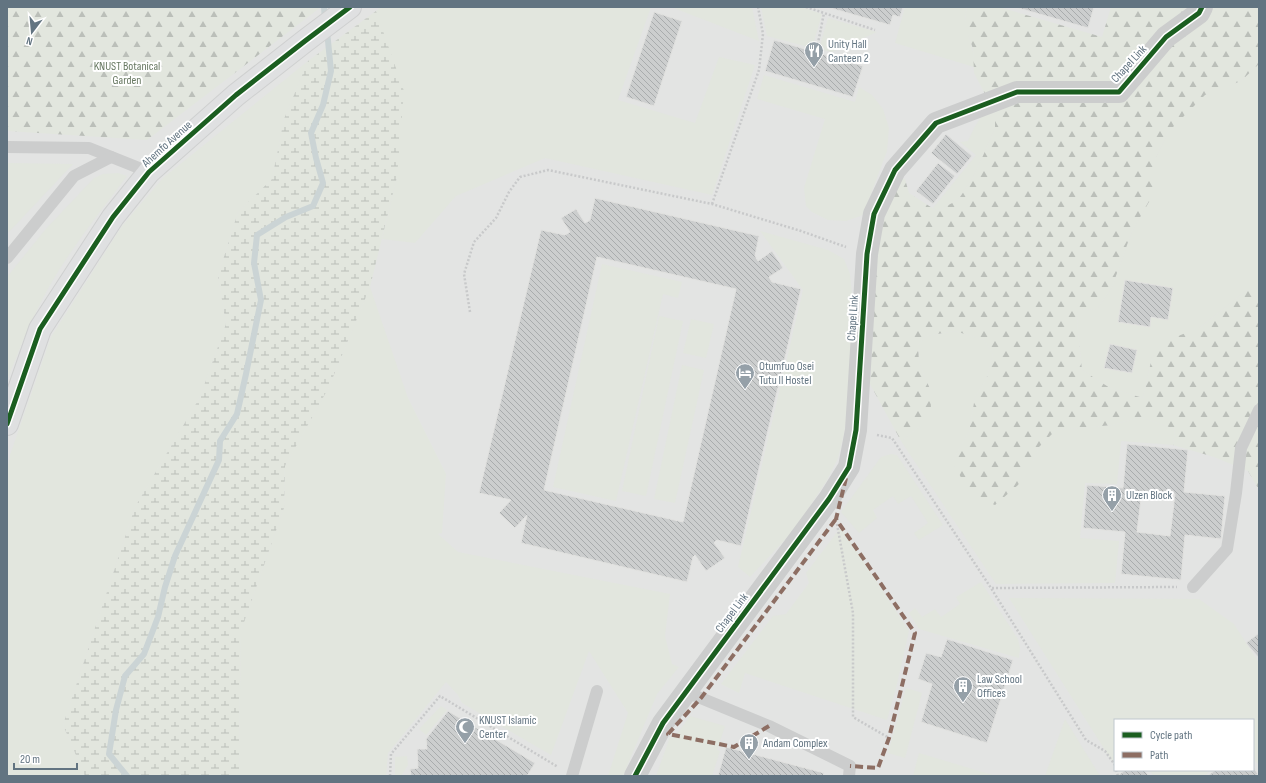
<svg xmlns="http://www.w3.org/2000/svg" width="1266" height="783" viewBox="0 0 1266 783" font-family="'Sofia Sans Condensed',sans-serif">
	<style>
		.built { fill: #e3e4e3; fill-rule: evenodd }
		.green { fill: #e2e6de }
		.forest { fill: url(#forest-firs) }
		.wetland { fill: url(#wetland-marsh) }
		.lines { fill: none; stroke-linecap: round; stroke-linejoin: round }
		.stream { stroke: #cbd4d5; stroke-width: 6 }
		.building { fill: url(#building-back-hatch); stroke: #e2e2e0; fill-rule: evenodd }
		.secondary-casing { stroke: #cfd0d0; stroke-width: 24 }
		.path { stroke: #c8c9ca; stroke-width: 2.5; stroke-dasharray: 2 2; stroke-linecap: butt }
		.lane { stroke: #cccdcd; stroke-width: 12 }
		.street { stroke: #cccdcd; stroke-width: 22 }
		.secondary { stroke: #dfe0e1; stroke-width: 22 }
		.quiet { stroke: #8d6e63; stroke-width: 4; stroke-dasharray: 8 4; stroke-linecap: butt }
		.cycleway-casing { stroke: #fff; stroke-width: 8 }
		.cycleway { stroke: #1b5e20; stroke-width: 5 }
		.labels { text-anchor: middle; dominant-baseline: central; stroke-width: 4; stroke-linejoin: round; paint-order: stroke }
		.poi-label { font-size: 12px; fill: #627481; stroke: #fff; text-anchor: start }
		.street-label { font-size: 12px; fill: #627481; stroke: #fff }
		.park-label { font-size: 12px; fill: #677861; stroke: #fff }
	</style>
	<defs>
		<pattern id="forest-firs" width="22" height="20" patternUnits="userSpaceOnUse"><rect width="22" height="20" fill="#e2e6de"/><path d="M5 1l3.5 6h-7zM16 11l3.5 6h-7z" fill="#bbbfb9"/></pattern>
		<pattern id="wetland-marsh" width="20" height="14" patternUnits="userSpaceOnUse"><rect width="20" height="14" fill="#e2e6de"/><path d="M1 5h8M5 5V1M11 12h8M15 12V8" fill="none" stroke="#bbbfb9"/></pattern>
		<pattern id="building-back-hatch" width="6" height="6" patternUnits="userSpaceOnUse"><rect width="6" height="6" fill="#cccece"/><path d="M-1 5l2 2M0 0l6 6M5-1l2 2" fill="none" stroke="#a9acad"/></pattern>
	</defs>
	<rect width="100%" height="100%" fill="#f3f3f0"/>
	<path class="built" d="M7 7H1259V776H7ZM1115 720H1253V770H1115Z"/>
	<g class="green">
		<polygon points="381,7 651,7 618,100 695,123 719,57 755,65 712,195 545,158 456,196 415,243 382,239 397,177 376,11"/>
		<polygon points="671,7 752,7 759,41"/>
		<polygon points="761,7 801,7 822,14 812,48 767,36"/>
		<path d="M905 7H967C963 21 969 34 972 48 974 54 974 61 974 67L895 43Z"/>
		<polygon points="828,18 877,32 832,52 819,49"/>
		<polygon points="308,61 284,119 272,179 238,212 218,276 226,324 200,397 135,507 63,725 85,776 7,776 7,471 10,455 51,337 122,226 163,178"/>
		<polygon points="1259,64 1259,288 1246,291 1198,329 1152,357 1143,398 1110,388 1082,370 1078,332 1077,310 1097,309 1112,287 1132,231 1155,190 1155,159 1168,132 1205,94 1241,81"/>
		<polygon points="764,75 855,102 859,87 872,95 883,109 889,128 887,151 863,215 846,221 828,220 812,212 806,206 804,188 825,119 757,99"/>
		<polygon points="990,103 995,113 995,129 973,178 958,200 937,211 933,208 976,155 960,142 968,141 974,128"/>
		<polygon points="7,163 73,164 7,234"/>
		<path d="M118 173 127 176C100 212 72 247 50 285 33 315 20 348 7 380V277L45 230 94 178 103 174Z"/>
		<polygon points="760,231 828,250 844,259 850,274 854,316 849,401 844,434 838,458 826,482 794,530 750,577 738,567 803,290"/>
		<polygon points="602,264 682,282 678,298 663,294 616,501 553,487"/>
		<polygon points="370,287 408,398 446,474 442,533 438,534 458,552 670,594 665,636 672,664 679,667 657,694 623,776 608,776 628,713 589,651 551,755 462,703 458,695 446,682 388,753 386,776 240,776 239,750 241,631 284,508 285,466 329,387"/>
		<polygon points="659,316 683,321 646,496 622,491"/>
		<polygon points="691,319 714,324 706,358 683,353"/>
		<polygon points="955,331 984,340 993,354 986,380 975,397 969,432 952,461 1033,462 1039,447 1056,430 1113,425 1140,417 1175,429 1173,445 1121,441 1117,484 1085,483 1080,538 1119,541 1115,583 996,584 901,441 920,426 930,389 919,363 918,345 926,336"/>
		<polygon points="682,365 704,370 675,503 654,499"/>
		<polygon points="891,454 897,455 943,525 919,540 914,533 928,523 911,496 898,504 893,496 873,510 877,518 859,533 841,512 881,457"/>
		<polygon points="841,527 909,631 896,688 887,720 745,673 739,693 721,684 773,616 786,614 809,583 806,573"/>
		<polygon points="981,582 1018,639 1020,648 1019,658 919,629 909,613 915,608 922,617 935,609 941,617 960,604 956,597"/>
		<polygon points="1009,598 1199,599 1234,624 1259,663 1259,765 1253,759 1253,720 1115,720 1115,766"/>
		<polygon points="906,688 922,693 905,758 888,753"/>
		<polygon points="441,706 447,710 426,735 419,729"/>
		<polygon points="690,716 725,726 717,750 720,751 712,776 656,776 670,737 674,738"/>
		<polygon points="1065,719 1100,776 1045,776"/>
		<polygon points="919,753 996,776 913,776"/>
		<polygon points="407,756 408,765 401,776 395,776 395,757"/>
		<polygon points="1149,770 1211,770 1204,776 1154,776"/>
	</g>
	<g class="forest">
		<polygon points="7,7 321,7 147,140 7,131"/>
		<polygon points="967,7 999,7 1102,37 1111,7 1259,7 1259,64 1241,81 1205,95 1168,132 1155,159 1156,190 1132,231 1112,287 1097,309 1077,310 1078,332 1082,370 1110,388 1143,398 1152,357 1173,338 1201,327 1246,291 1259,288 1259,490 1248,471 1214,457 1173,445 1175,429 1140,417 1113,425 1056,430 1039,447 1033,462 1018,485 995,505 971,496 952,461 969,432 975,397 986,380 993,354 984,340 955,331 926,336 918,345 919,363 930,389 931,408 920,426 901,441 870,384 876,267 876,239 899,179 905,179 909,193 937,211 958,200 973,178 995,129 995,113 974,73 973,49 966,27 966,13"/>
	</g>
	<polygon class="wetland" points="376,11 404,91 397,177 370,287 329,387 285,466 284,508 241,631 239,750 240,776 85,776 63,725 135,507 200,397 226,324 218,276 238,212 272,179 284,119 308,61"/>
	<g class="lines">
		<g class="stream">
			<polyline points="324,7 325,20"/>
			<polyline points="127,776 109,754 116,710 125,676 144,654 158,617 165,587 175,556 219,460 220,441 237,414 246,374 261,300 254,263 257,235 286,217 313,206 323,183 316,158 311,133 323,105 331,71 327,31"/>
		</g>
	</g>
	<g class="building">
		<polygon points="827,7 903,7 900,17 893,15 890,25"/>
		<polygon points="1015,7 1094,7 1088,28"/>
		<polygon points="654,12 682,21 654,106 626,97"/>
		<polygon points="774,40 863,66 853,97 765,71"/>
		<polygon points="946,134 972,156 957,174 931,153"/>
		<polygon points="938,163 955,176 933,204 916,191"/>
		<path d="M595 198 759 236 755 256 758 261 772 251 783 268 769 277 772 282 801 289 741 546 717 540 714 543 725 558 706 571 695 555 693 557 687 582 521 543 527 515 515 528 499 513 511 500 479 493 541 230 565 235 570 232 561 218 576 209 585 223 590 220ZM597 257 736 289 683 522 544 490Z"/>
		<polygon points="1125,280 1173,288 1168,320 1151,317 1150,327 1118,322"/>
		<polygon points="1110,344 1137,350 1132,373 1104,368"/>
		<path d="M1127 444 1188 450 1184 492 1225 496 1221 539 1185 535 1181 580 1121 574 1125 532 1083 528 1087 485 1123 488ZM1142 491 1175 494 1170 536 1137 532Z"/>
		<polygon points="1259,633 1259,658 1246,643"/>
		<polygon points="947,639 1013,660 987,743 921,722 932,684 918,679 926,653 941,657"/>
		<polygon points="448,711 535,763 527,776 411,776 410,769 418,768 417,749 427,749 426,739"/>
		<polygon points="726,747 824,773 823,776 718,776"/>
		<polygon points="1253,767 1258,774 1255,776 1208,776 1215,770 1253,770"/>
		<polygon points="1125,770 1144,770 1149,776 1120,776 1119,775"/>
	</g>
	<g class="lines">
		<defs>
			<polyline id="secondary" points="7,424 40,329 113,217 149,172 236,95 305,41 350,7"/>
		</defs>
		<use href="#secondary" class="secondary-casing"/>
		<g class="path">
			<polyline points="806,7 875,30"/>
			<polyline points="817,48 824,13"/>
			<polyline points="712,204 759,70 763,34 758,7"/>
			<polyline points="470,312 464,274 474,242 496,218 509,192 520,177 548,170 712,204 801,231 846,247"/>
			<polyline points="877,435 892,438 991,588 1086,740 1105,751 1115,765"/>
			<polyline points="837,524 853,613 853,717 889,738"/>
			<polyline points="992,588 1177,587"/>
			<polyline points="1116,770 1118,776"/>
			<polyline points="390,776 391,754 440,696 558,767"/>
		</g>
		<g class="lane">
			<polyline points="7,147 89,148 149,172"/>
			<polyline points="7,258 74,176 111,157"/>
			<polyline points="1193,587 1227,549 1236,493 1241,448 1259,410"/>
			<polyline points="686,692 769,726 850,766 849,776"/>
			<polyline points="572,776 597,691"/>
		</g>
		<polyline class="street" points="635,776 663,723 829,499 849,467 856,430 867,254 874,214 895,170 936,123 1017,92 1119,92 1166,37 1199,13 1202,7"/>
		<use href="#secondary" class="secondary"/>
		<g class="quiet">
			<polyline points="846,478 836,519 915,633 889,738 878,768 850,766"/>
			<polyline points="769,726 734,747 668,734 701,698 836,519"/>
		</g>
		<defs>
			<g id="cycleway">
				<polyline points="7,424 40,329 113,217 149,172 236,95 305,41 350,7"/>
				<polyline points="635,776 663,723 829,499 849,467 856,430 867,254 874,214 895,170 936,123 1017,92 1119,92 1166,37 1199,13 1202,7"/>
			</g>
		</defs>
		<use href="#cycleway" class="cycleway-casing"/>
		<use href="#cycleway" class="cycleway"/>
	</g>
	<defs>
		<symbol id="restaurant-pin" viewBox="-11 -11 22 30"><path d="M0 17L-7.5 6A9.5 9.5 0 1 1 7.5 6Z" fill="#95a0a8" stroke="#fff"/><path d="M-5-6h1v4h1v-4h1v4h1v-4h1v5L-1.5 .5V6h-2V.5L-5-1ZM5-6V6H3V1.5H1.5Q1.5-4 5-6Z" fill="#fff"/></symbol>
		<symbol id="hotel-pin" viewBox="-11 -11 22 30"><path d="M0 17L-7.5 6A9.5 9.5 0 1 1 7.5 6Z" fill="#95a0a8" stroke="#fff"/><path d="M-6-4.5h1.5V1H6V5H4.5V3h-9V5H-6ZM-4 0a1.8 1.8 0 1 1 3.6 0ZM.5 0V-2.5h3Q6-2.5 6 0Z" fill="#fff"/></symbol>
		<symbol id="building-pin" viewBox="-11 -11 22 30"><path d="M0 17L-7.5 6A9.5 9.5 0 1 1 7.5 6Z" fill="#95a0a8" stroke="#fff"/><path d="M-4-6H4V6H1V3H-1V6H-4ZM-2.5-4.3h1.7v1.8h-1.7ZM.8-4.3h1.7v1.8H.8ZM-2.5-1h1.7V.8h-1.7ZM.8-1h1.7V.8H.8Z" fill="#fff"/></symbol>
		<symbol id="mosque-pin" viewBox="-11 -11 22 30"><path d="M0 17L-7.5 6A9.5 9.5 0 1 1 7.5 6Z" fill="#95a0a8" stroke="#fff"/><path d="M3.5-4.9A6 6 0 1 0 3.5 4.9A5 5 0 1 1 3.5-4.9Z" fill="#fff"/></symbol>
	</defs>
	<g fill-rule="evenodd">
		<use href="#restaurant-pin" x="803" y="40" width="22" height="30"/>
		<use href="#hotel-pin" x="734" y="362" width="22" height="30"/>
		<use href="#building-pin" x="1101" y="484" width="22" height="30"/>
		<use href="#building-pin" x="952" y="675" width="22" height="30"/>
		<use href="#mosque-pin" x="454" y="716" width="22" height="30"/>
		<use href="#building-pin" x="738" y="732" width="22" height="30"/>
	</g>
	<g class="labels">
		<g class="poi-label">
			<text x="828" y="44">Unity Hall<tspan x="828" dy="14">Canteen 2</tspan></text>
			<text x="759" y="366">Otumfuo Osei<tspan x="759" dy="14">Tutu II Hostel</tspan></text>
			<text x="1126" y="495">Ulzen Block</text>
			<text x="977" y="679">Law School<tspan x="977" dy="14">Offices</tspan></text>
			<text x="479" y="720">KNUST Islamic<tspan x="479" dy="14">Center</tspan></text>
			<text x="763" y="743">Andam Complex</text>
		</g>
		<g class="street-label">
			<text transform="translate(1129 64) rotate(-47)">Chapel Link</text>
			<text transform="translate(167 144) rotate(-42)">Ahemfo Avenue</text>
			<text transform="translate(853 318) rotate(-86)">Chapel Link</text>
			<text transform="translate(732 613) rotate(-53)">Chapel Link</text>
		</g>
		<g class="park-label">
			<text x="127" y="66">KNUST Botanical<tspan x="127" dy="14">Garden</tspan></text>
		</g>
	</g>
	<rect width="1266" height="783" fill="none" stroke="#627481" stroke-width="16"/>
	<rect x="1114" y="719" width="140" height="52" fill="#ffffff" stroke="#c0c7cd"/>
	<rect x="1122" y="732" width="20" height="6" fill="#1b5e20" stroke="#c0c7cd"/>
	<text x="1150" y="739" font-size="12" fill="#627481">Cycle path</text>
	<rect x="1122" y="752" width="20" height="6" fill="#8d6e63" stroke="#c0c7cd"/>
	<text x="1150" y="759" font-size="12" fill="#627481">Path</text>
	<g transform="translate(32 32) rotate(196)" stroke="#ffffff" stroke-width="3" paint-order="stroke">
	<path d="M0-3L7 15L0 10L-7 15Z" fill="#627481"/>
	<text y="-6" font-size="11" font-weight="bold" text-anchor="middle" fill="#627481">N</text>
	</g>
	<path d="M14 763v6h63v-6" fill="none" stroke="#627481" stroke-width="2"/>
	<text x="20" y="763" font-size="12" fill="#627481" stroke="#ffffff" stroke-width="3" paint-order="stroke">20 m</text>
</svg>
